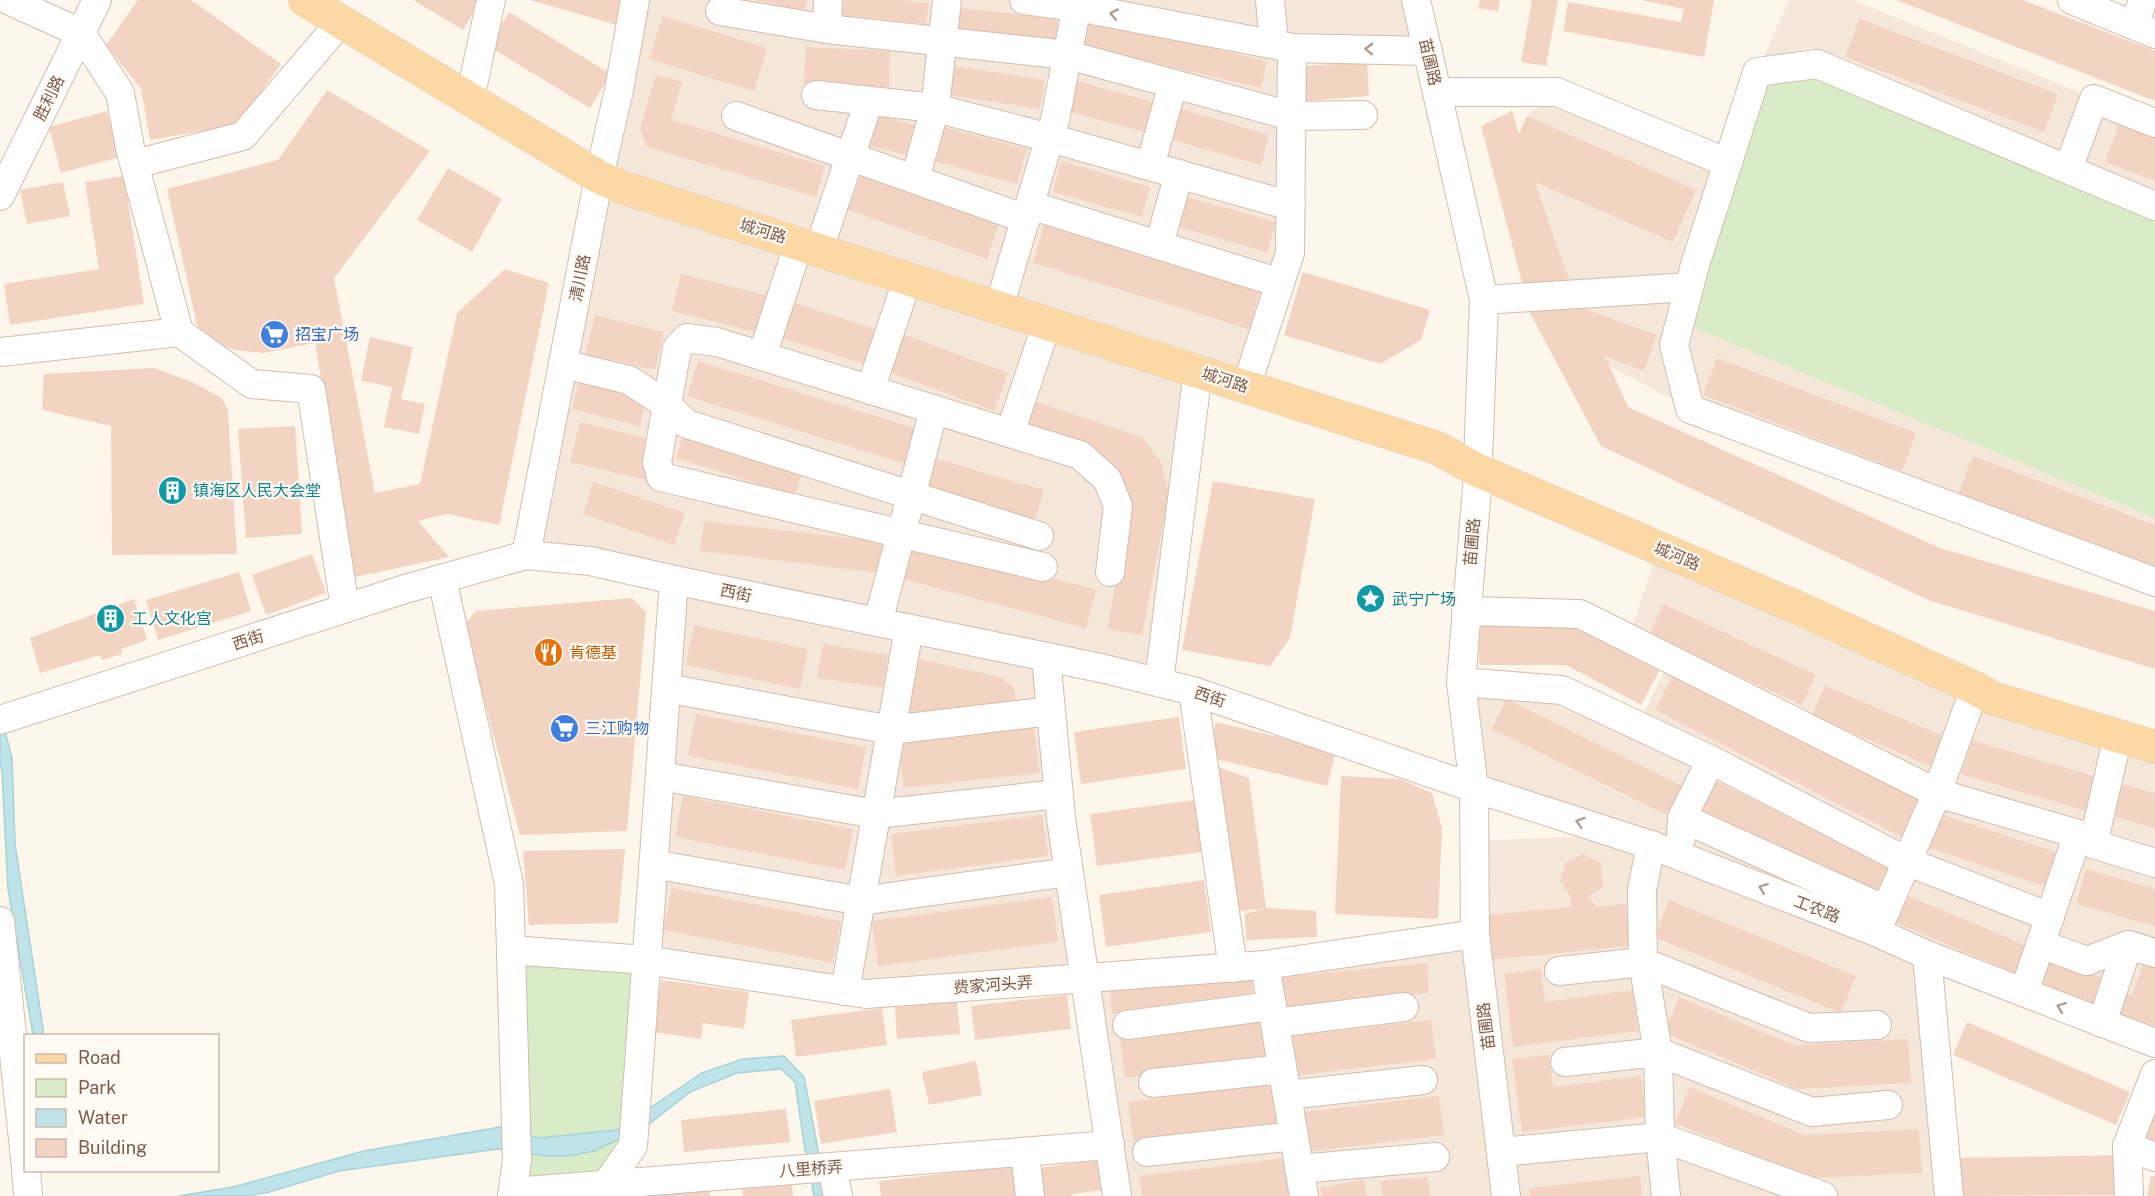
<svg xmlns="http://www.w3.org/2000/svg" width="2155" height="1196" viewBox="0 0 2155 1196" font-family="'Public Sans','Noto Sans SC',sans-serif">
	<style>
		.residential { fill: #f5e7d9 }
		.green { fill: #d8ecc8 }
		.water { fill: #bee3e8; stroke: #a4d3da; stroke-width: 1.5 }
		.building { fill: #f3d4c2 }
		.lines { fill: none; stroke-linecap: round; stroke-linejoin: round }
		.minor-casing { stroke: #d1bdaf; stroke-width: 30 }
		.major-casing { stroke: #dcd4d1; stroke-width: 34 }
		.minor { stroke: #fff; stroke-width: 28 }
		.major { stroke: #fbd8a4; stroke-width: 33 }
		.oneway { stroke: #af9d94 }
		.labels { text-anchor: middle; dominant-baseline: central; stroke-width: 4.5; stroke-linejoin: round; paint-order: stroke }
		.street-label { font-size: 16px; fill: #7a5b4d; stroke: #fffaf2 }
		.shop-label { font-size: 16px; fill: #366cbe; stroke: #fffaf2; text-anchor: start }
		.culture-label { font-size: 16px; fill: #0d838f; stroke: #fffaf2; text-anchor: start }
		.food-label { font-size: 16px; fill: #c56008; stroke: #fffaf2; text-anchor: start }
	</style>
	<rect width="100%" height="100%" fill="#fdf6eb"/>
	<g class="residential">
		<polygon points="635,0 1419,0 1428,51 1292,48 1290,253 1246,387 1199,372 1159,682 1047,657 1085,979 1475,935 1474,841 1615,835 1474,788 1461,682 1562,690 1638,725 1670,660 1628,639 1659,548 2155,747 2155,1043 1927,955 1949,1196 1117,1196 1085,979 866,994 646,960 674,581 526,555"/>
		<polygon points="1789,0 1853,0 2155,123 2155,582 1690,409 1565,342 1504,168 1527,116 1557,92 1728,163 1757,72"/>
	</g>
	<g class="green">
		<polygon points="1818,64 2155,206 2155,518 1680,322 1757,72"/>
		<polygon points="511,950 646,960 633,1146 606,1185 512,1196"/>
	</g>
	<g class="water">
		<polygon points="0,713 12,758 15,844 44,1035 33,1035 8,889 2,771 0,765"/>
		<polygon points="784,1056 804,1077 827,1196 814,1196 804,1144 795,1082 781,1069 737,1073 690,1092 649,1124 594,1151 569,1156 546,1156 498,1149 339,1171 269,1192 248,1196 179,1196 233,1187 364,1151 500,1127 539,1138 617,1130 702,1073 743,1059"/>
	</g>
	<g class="building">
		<polygon points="138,0 191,0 281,64 238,125 150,140 141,89 106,45"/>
		<polygon points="413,0 481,0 463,30"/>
		<polygon points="530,0 624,0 617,25"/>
		<polygon points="754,0 807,0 805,11"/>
		<polygon points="844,0 900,0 929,3 926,24 842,15"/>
		<polygon points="1480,0 1500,0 1498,11 1478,8"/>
		<polygon points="1532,0 1558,0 1546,66 1521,62"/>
		<polygon points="1642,0 1714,0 1704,57 1563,31 1568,2 1681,22 1684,9"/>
		<polygon points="1896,0 2023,0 2155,51 2155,101"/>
		<polygon points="958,8 1058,18 1056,42 956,32"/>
		<polygon points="509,12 611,74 590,108 488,46"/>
		<polygon points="663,16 767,48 754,91 649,59"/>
		<polygon points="1088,19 1267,61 1261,88 1081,46"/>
		<polygon points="1860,19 2058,94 2044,132 1845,57"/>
		<polygon points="806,47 890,51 889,87 804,83"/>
		<polygon points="1367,62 1369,96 1306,101 1303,66"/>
		<polygon points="954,66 1045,80 1040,109 949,95"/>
		<polygon points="656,75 682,82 671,120 825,166 816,197 647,147 640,129"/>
		<polygon points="1070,79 1159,104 1150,134 1061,109"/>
		<polygon points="327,90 430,151 334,278 375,493 420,484 457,313 505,269 549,283 499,525 447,514 418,521 449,557 355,577 315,343 263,353 235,350 210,342 197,325 167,189 278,160"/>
		<polygon points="1181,109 1269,135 1261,165 1172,140"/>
		<polygon points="107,111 120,157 61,173 49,127"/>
		<polygon points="1512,111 1519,134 1527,116 1696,190 1673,242 1535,182 1565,269 1582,308 1657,335 1644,371 1605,356 1628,407 1940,548 2155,611 2155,669 1928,600 1601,446 1530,313 1481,126"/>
		<polygon points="877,115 914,125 907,155 870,146"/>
		<polygon points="2119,124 2155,138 2155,181 2105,162"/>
		<polygon points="943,127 1027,149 1017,184 934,161"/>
		<polygon points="1061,161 1150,187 1142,217 1053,192"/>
		<polygon points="448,168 502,199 472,252 417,220"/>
		<polygon points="861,175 999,223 987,259 848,210"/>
		<polygon points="124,176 144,304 10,325 4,284 99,269 85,182"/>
		<polygon points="63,182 70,216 27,224 20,190"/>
		<polygon points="1187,197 1276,222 1267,252 1178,227"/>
		<polygon points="1044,225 1260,292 1249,329 1033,263"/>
		<polygon points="1303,272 1430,310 1421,340 1380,364 1284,335"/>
		<polygon points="681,274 769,296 760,333 672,311"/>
		<polygon points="792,302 875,329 864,364 781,338"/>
		<polygon points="595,315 664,332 655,370 609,359 602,386 647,397 640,426 572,409"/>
		<polygon points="900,333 1008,373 994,411 886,371"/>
		<polygon points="370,337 413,347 401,399 425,404 419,434 384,427 392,387 361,381"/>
		<polygon points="1717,358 1916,433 1902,471 1703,395"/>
		<polygon points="698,361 917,429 906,464 687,396"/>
		<polygon points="154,368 192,382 222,398 228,411 237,554 112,555 111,426 42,410 44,374"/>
		<polygon points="1034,401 1142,437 1161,462 1169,493 1142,635 1107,629 1131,505 1026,426"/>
		<polygon points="580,422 655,440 646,480 570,462"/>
		<polygon points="295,426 302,534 246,538 238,429"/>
		<polygon points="684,433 803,470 795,495 676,458"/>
		<polygon points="1973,456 2155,525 2155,568 1958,494"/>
		<polygon points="933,458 1044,490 1034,522 924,489"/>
		<polygon points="1213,481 1315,499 1290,638 1270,666 1182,650"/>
		<polygon points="593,482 685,513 674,545 583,514"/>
		<polygon points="704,521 883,542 879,573 700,551"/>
		<polygon points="913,541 1096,590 1086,628 903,579"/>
		<polygon points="312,554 326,593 266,615 252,575"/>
		<polygon points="239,572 251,611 158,640 146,600"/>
		<polygon points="632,598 646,612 627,831 520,835 464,625 476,611"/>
		<polygon points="134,599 147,640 121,649 122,654 102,660 100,655 40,673 30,638"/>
		<polygon points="1663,604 1816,675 1802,705 1649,635"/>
		<polygon points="694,625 808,649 800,689 686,665"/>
		<polygon points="1479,626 1575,626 1659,671 1641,705 1566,665 1479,665"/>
		<polygon points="823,644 888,655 883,688 817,678"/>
		<polygon points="918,659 1000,677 1014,688 1016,701 904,718"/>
		<polygon points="1673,674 1923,802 1904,838 1655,710"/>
		<polygon points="1825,686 1943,736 1931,766 1812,716"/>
		<polygon points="1506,699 1687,788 1673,818 1492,729"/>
		<polygon points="696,714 866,747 858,789 688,756"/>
		<polygon points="1179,717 1186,769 1081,784 1074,732"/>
		<polygon points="1216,722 1336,751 1327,786 1208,757"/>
		<polygon points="1034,727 1040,773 904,788 898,743"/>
		<polygon points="1972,740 2096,777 2086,811 1961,774"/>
		<polygon points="1210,764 1249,778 1266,908 1230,913"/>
		<polygon points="1341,776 1400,779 1432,793 1442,829 1438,919 1335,914"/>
		<polygon points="1714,780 1895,869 1881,898 1700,809"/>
		<polygon points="2120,784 2155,793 2155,828 2112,816"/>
		<polygon points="683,796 853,829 845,870 675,837"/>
		<polygon points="1195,800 1202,852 1097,866 1090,814"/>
		<polygon points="1940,814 2064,855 2053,889 1929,848"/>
		<polygon points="1042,815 1048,856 896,876 891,834"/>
		<polygon points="625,849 618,923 529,925 523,851"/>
		<polygon points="1583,854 1601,863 1603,887 1589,896 1596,907 1626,904 1630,946 1491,960 1487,915 1571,907 1570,896 1560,880 1566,862"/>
		<polygon points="2086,869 2155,889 2155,926 2076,904"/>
		<polygon points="1204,880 1211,932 1106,947 1099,895"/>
		<polygon points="672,888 841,921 833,963 663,930"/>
		<polygon points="1904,894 2107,980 2095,1007 1892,921"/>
		<polygon points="1052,897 1058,942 878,966 872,921"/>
		<polygon points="1669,900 1856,976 1841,1013 1654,937"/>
		<polygon points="1266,908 1316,911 1317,937 1246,940 1245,914"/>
		<polygon points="2144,962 2155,966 2155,1029 2115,1015 2123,992 2132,995"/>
		<polygon points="1427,963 1429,993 1284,1007 1282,977"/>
		<polygon points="1541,969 1545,1002 1633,990 1638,1031 1513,1047 1504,974"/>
		<polygon points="1251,976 1254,999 1112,1014 1110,991"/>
		<polygon points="661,980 749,992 744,1029 703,1023 701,1039 654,1032"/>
		<polygon points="1067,995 1071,1029 975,1040 971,1006"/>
		<polygon points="1679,997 1794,1045 1908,1039 1911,1083 1798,1089 1664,1033"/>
		<polygon points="957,1002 960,1034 897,1039 895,1007"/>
		<polygon points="882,1008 887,1045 796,1057 791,1020"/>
		<polygon points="1431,1020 1436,1059 1291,1076 1286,1037"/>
		<polygon points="1266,1021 1270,1060 1125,1078 1120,1039"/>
		<polygon points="1967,1022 2130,1092 2116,1125 1953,1055"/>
		<polygon points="1549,1055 1553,1087 1641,1076 1646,1117 1522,1132 1512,1059"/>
		<polygon points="976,1061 982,1095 929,1105 922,1072"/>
		<polygon points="1273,1084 1278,1123 1133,1141 1128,1102"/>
		<polygon points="1690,1087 1804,1135 1919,1129 1922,1173 1809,1178 1675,1123"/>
		<polygon points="890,1089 897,1132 821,1144 814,1101"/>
		<polygon points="1439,1096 1444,1135 1299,1153 1294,1113"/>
		<polygon points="786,1109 790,1142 684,1152 681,1120"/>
		<polygon points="2155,1112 2155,1145 2143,1140"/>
		<polygon points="2121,1155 2122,1195 1960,1196 1959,1158"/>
		<polygon points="1284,1158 1289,1196 1142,1196 1139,1176"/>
		<polygon points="1099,1160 1103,1190 1071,1194 1071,1196 1043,1196 1039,1168"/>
		<polygon points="1013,1166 1016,1196 881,1196 879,1181"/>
		<polygon points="1640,1176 1642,1196 1530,1196 1529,1188"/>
		<polygon points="2151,1176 2155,1176 2155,1196 2147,1196"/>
		<polygon points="1428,1177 1430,1196 1382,1196 1381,1181"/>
		<polygon points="1364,1179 1367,1196 1322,1196 1320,1188"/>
		<polygon points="792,1185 793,1196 743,1196 742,1189"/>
		<polygon points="709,1188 710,1196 619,1196"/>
	</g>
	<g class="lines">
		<defs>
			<g id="minor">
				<polyline points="8,0 81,33 120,93 130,148 179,332 252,384 311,389 345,608"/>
				<polyline points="1024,0 1077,7 1292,48 1428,51"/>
				<polyline points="1270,0 1274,44"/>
				<polyline points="1416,0 1484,300 1477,488 1461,682 1474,788 1475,934 1506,1196"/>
				<polyline points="2072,0 2155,34"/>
				<polyline points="720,11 827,29 1068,55 1291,116 1363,115"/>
				<polyline points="2134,25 2143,0"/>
				<polyline points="827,29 828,0"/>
				<polyline points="1437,92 1557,92 1728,163"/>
				<polyline points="816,95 935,108 1050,138 1291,206"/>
				<polyline points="470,99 491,0"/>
				<polyline points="736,116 1026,219"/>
				<polyline points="135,164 243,136 340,23"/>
				<polyline points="1150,166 1173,84"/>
				<polyline points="2068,169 2094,99 2155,123"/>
				<polyline points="915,179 935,108 947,0"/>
				<polyline points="0,196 97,0"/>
				<polyline points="1030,205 1280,283"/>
				<polyline points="2155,206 1817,64 1757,72 1695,265 1674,345 1690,409 2155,582"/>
				<polyline points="1159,245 1179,174"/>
				<polyline points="819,249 869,101"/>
				<polyline points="1484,300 1689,287"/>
				<polyline points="999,307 1055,120 1078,0"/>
				<polyline points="0,352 179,332"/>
				<polyline points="762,356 799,243"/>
				<polyline points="563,364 629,380 667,405 687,424 1039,536"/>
				<polyline points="1246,387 1290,253 1292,48"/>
				<polyline points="870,390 908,278"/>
				<polyline points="1010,433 1047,323"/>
				<polyline points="526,555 599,177 619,90 635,0"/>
				<polyline points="1043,567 661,477 657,462 677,348 687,338 717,342 1080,455 1107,479 1118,506 1110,572"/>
				<polyline points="442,579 509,884 517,1160 512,1196"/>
				<polyline points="1466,611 1580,614 1937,793 2078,834 2024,992"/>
				<polyline points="878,622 934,409"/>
				<polyline points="1046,657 1061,818 1117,1196"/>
				<polyline points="1159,682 1198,371"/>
				<polyline points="1461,682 1562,690 1711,760 1908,862 2050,917"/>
				<polyline points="666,688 891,730 1051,711"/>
				<polyline points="1193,691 1233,968"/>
				<polyline points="0,720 405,589 526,555 590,561 674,580 1105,669 1193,691 1474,788 1651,845 1876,932 1927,955 2155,1043"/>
				<polyline points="2118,736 2093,844 2155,863"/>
				<polyline points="660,776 876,814 1059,794"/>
				<polyline points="1682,818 1886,910"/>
				<polyline points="1681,838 1682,818 1711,760"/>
				<polyline points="1651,845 1642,890 1643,962 1658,1052 1660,1137 1666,1196"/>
				<polyline points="653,864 861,901 1069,872"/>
				<polyline points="0,921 26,1168"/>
				<polyline points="1876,932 1937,793 1975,688"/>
				<polyline points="2040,944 2087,961 2128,945"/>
				<polyline points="511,950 646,960 866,994 1265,965 1475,934"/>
				<polyline points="1927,955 1949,1196"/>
				<polyline points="1265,965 1304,1196"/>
				<polyline points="1559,971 1643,962 1809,1028 1877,1025"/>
				<polyline points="845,991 909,629"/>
				<polyline points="1275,1023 1404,1007"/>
				<polyline points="2102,1023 2128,945 2155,953"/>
				<polyline points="1127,1025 1272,1006"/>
				<polyline points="1565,1062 1658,1052 1812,1112 1888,1105"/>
				<polyline points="1153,1083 1282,1069"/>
				<polyline points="1287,1095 1423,1080"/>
				<polyline points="2127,1146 2155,1157"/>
				<polyline points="1025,1152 1030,1196"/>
				<polyline points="1147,1152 1294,1136"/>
				<polyline points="1501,1152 1660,1137 1823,1196"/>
				<polyline points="832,1167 838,1196"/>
				<polyline points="1299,1169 1435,1157"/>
				<polyline points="26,1170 28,1196"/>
				<polyline points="513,1192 1110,1145"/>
				<polyline points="598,1196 633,1146 674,580"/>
				<polyline points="2129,1196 2127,1146 2155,1074"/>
			</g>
			<polyline id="major" points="305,0 599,177 624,188 1437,448 1477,470 1796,607 1975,688 1992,698 2155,747"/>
		</defs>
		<use href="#minor" class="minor-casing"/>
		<use href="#major" class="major-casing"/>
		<use href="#minor" class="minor"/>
		<use href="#major" class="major"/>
	</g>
	<defs><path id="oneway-chevron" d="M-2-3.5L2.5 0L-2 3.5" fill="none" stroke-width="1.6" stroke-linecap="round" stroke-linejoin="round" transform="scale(1.5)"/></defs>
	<g class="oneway">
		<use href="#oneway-chevron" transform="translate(1114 14) rotate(-169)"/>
		<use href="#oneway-chevron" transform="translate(1369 49) rotate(-179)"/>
		<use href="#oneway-chevron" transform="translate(1580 822) rotate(-162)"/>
		<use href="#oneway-chevron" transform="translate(1763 888) rotate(-159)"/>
		<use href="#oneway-chevron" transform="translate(2061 1007) rotate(-159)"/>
	</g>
	<defs>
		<symbol id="supermarket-disc" viewBox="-11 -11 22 22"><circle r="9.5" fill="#3f7fe0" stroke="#fffaf2"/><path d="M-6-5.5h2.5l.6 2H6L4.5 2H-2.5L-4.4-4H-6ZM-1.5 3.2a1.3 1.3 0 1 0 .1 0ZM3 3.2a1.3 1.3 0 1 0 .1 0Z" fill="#fff"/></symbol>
		<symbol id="building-disc" viewBox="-11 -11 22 22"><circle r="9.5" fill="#0f9aa8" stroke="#fffaf2"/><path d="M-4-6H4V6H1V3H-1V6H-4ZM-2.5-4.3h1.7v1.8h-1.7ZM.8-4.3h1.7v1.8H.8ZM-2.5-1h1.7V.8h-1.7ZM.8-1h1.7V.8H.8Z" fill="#fff"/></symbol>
		<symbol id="sight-disc" viewBox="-11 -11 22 22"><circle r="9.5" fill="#0f9aa8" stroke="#fffaf2"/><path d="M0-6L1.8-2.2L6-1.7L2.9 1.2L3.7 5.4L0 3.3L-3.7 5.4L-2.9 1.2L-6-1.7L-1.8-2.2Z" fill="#fff"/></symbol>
		<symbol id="restaurant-disc" viewBox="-11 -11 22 22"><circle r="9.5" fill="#e8710a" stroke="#fffaf2"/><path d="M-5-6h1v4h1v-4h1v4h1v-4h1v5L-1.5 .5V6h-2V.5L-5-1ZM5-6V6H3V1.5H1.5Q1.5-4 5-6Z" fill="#fff"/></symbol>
	</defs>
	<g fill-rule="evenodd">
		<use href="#supermarket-disc" x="258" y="318" width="33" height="33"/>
		<use href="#building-disc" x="156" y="474" width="33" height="33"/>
		<use href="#sight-disc" x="1354" y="582" width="33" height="33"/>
		<use href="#building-disc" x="94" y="602" width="33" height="33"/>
		<use href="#restaurant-disc" x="532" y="636" width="33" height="33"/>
		<use href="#supermarket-disc" x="548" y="712" width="33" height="33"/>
	</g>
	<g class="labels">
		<g class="street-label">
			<text transform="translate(1430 62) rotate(77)">苗圃路</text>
			<text transform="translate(49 98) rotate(-64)">胜利路</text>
			<text transform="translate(763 231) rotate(17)">城河路</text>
			<text transform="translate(580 278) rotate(-79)">清川路</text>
			<text transform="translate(1225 380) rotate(18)">城河路</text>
			<text transform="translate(1472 542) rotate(-85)">苗圃路</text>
			<text transform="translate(1677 556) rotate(23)">城河路</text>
			<text transform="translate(736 593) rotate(12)">西街</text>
			<text transform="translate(248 640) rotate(-18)">西街</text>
			<text transform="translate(1210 697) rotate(18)">西街</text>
			<text transform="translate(1817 909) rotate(21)">工农路</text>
			<text transform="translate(993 985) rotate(-4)">费家河头弄</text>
			<text transform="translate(1486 1026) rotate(-97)">苗圃路</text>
			<text transform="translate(811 1169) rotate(-4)">八里桥弄</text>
		</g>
		<g class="shop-label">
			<text x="295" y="334">招宝广场</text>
			<text x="585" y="728">三江购物</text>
		</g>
		<g class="culture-label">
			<text x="193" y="490">镇海区人民大会堂</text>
			<text x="1392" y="599">武宁广场</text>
			<text x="132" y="618">工人文化宫</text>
		</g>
		<g class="food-label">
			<text x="569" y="652">肯德基</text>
		</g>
	</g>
	<rect x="24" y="1034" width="195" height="138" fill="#fffaf2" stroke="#cabab0" stroke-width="1.5"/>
	<rect x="36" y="1054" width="30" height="9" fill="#fbd8a4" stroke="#cabab0" stroke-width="1.5"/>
	<text x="78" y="1064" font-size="18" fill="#7a5b4d">Road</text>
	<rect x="36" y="1079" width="30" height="18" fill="#d8ecc8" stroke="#cabab0" stroke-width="1.5"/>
	<text x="78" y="1094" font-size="18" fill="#7a5b4d">Park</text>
	<rect x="36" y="1109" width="30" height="18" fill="#bee3e8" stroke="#cabab0" stroke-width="1.5"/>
	<text x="78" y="1124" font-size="18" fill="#7a5b4d">Water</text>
	<rect x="36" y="1139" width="30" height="18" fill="#f3d4c2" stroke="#cabab0" stroke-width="1.5"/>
	<text x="78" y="1154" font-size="18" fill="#7a5b4d">Building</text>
</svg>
